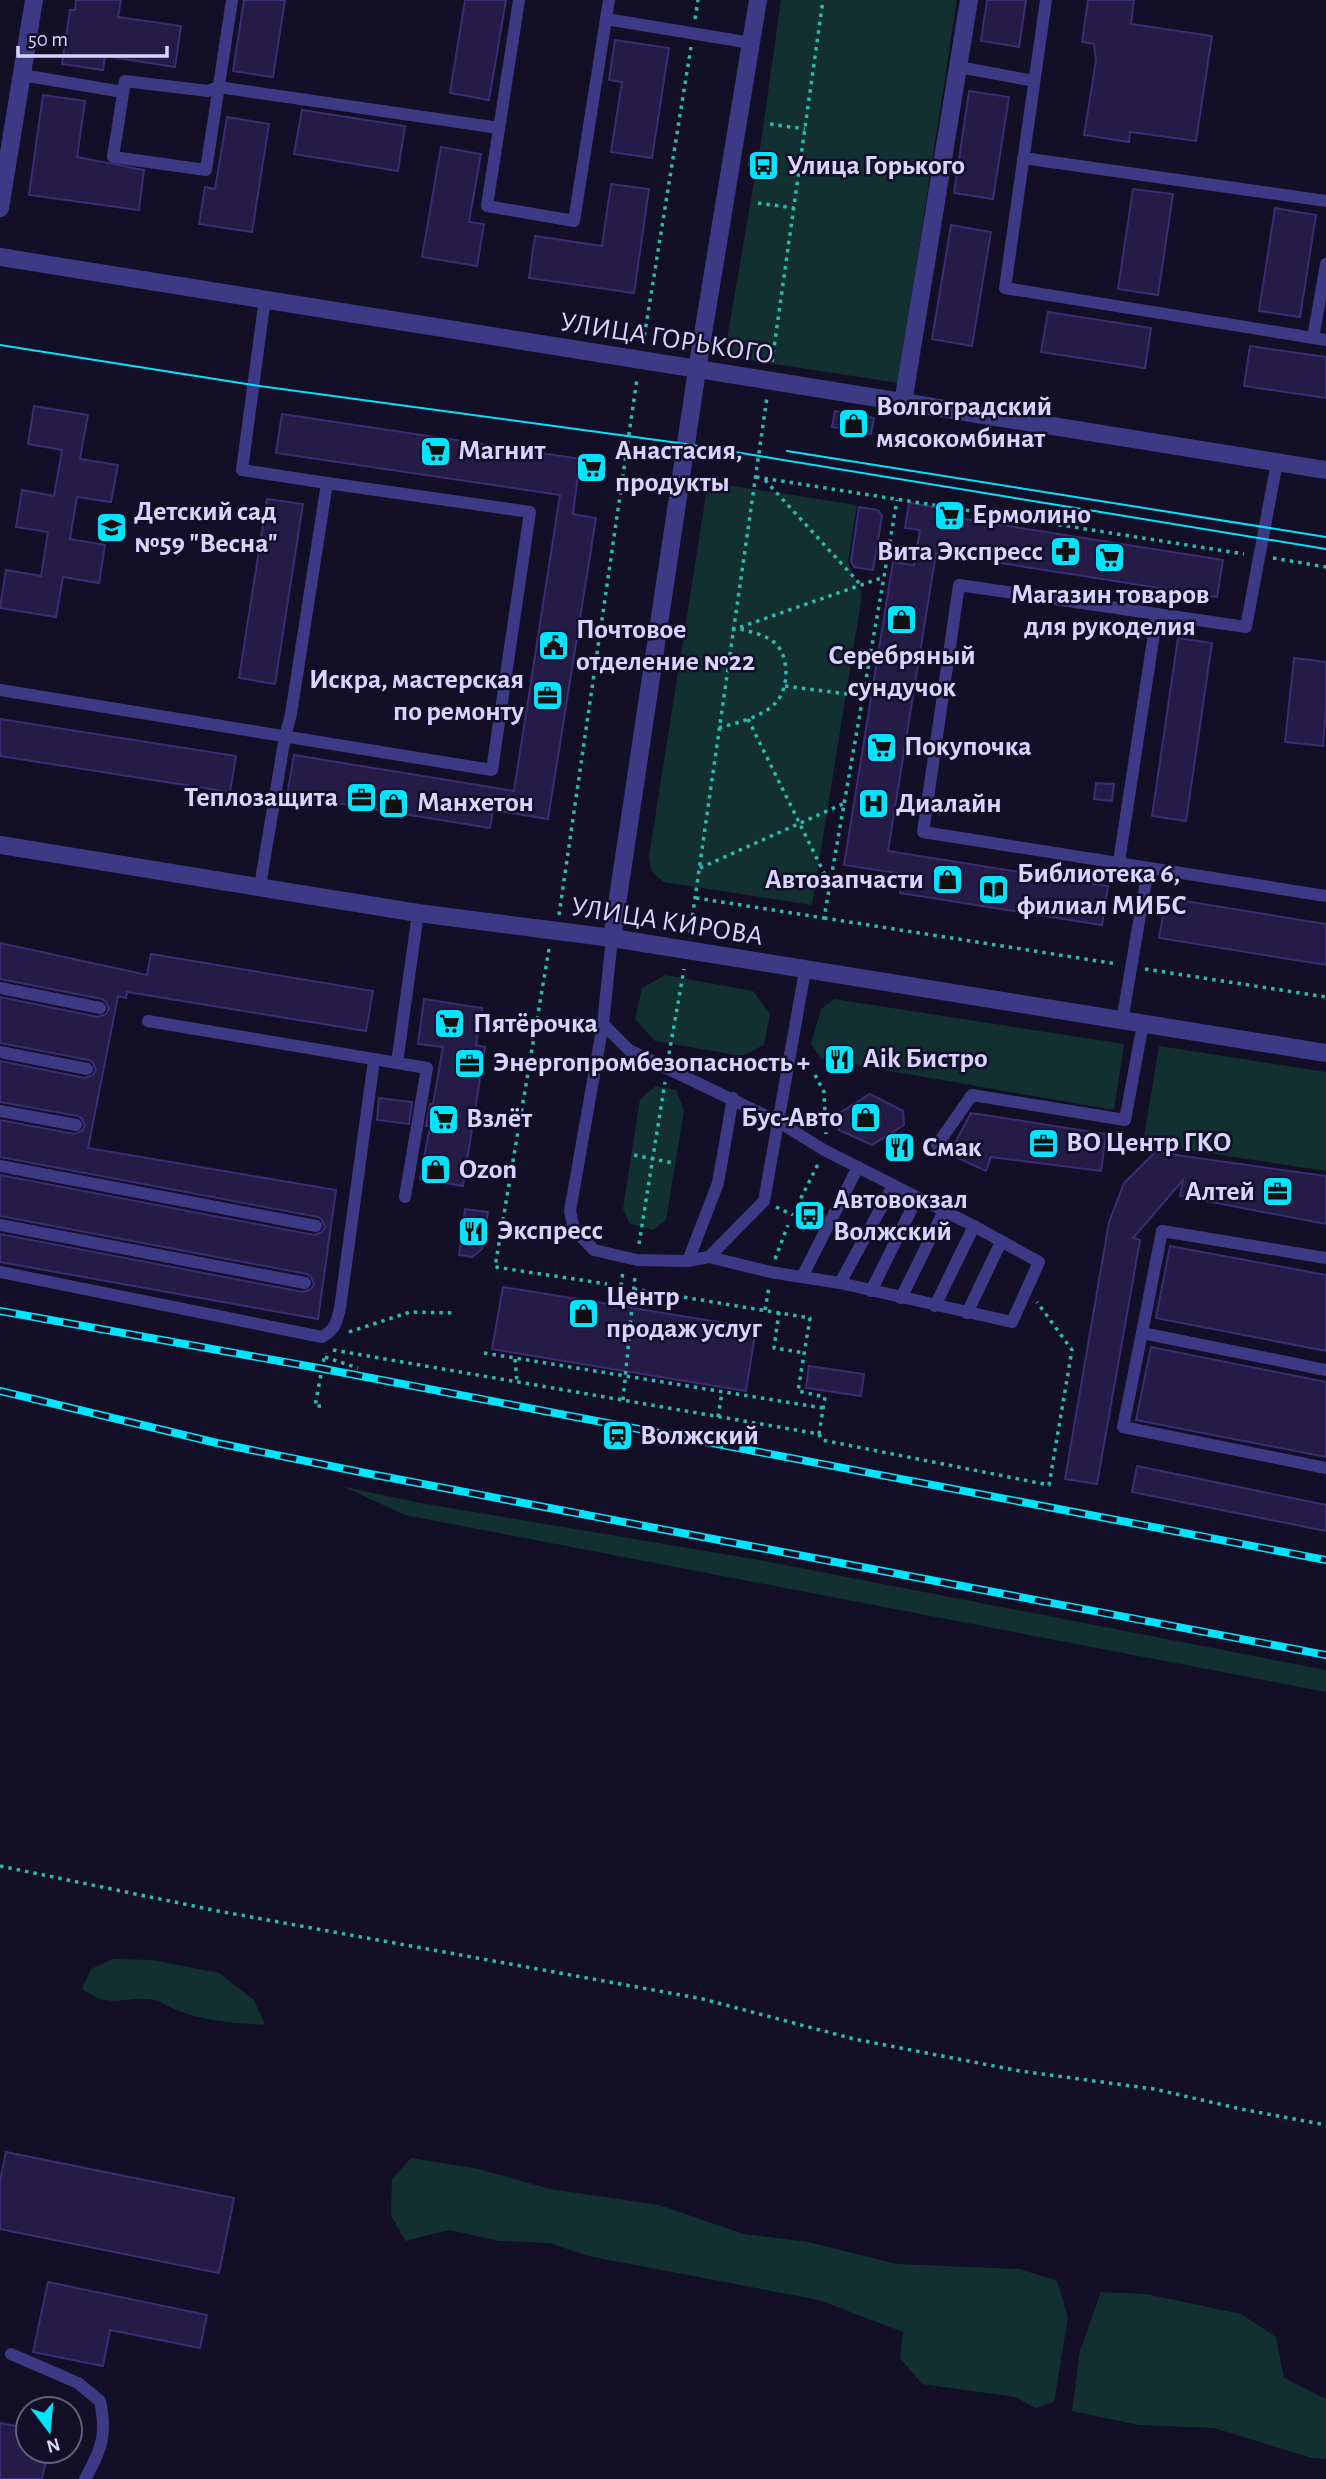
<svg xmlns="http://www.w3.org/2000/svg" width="1326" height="2479" viewBox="0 0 1326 2479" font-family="'Alegreya Sans',sans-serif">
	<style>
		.green { fill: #12302f }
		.building { fill: #241b47; stroke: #3b2d73; stroke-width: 2 }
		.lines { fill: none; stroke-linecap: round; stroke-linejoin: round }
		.path { stroke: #2fb8b0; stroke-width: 3.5; stroke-dasharray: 3.5 5; stroke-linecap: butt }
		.service { stroke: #3d3a85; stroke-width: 12 }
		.minor { stroke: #3d3a85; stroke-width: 18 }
		.tertiary { stroke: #3d3a85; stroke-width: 18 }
		.tram { stroke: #00e5ff; stroke-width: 2 }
		.rail-casing { stroke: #00e5ff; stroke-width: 8 }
		.rail { stroke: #130f26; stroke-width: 5; stroke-dasharray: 16; stroke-linecap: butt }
		.labels { text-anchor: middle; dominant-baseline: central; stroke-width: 5; stroke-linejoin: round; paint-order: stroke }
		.poi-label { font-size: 28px; font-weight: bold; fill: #d9d4ff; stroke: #130f26; text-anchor: start }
		.street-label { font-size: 28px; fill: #d9d4ff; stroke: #130f26 }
	</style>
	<rect width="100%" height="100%" fill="#130f26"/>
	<g class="green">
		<polygon points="781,0 957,0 898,383 724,356 761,142"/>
		<polygon points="708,482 857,505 848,562 862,595 812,905 663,882 651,870 649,856"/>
		<polygon points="665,975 753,991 770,1014 764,1045 741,1056 655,1041 635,1019 642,988"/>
		<polygon points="834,999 1124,1044 1114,1110 821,1059 811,1044 821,1009"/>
		<polygon points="1159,1046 1326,1072 1326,1171 1143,1143"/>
		<polygon points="656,1086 676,1090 684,1110 666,1220 653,1230 630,1224 623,1209 640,1099"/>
		<polygon points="342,1486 415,1502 759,1560 1326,1670 1326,1692 405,1515"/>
		<path d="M112 1959 152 1960 219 1973 254 2000 265 2025C236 2023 207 2022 179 2011 170 2008 159 1999 149 1999 120 1997 110 2009 82 1989L91 1969Z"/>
		<polygon points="411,2158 479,2169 550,2189 659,2205 744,2234 808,2242 897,2264 1020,2269 1057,2281 1068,2317 1054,2402 1036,2408 1015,2397 922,2384 900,2358 903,2332 819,2300 588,2256 550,2243 499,2241 450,2230 405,2241 391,2215 392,2179"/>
		<polygon points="1101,2292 1146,2294 1241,2314 1276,2337 1284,2378 1326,2399 1326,2459 1312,2458 1214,2428 1139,2425 1072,2411 1080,2351"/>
	</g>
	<g class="building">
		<polygon points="76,0 121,0 118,17 181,26 175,67 105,56 103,70 62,64 70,10 75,10"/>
		<polygon points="244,0 285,0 273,77 233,71"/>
		<polygon points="465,0 506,0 489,100 450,93"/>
		<polygon points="987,0 1026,0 1019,47 981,41"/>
		<polygon points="1088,0 1134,0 1131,24 1212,36 1196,141 1130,132 1129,142 1084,135 1096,61 1094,44 1082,42"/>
		<polygon points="615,40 669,48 652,158 611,152 622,82 609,80"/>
		<polygon points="969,91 1009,97 993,199 954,193"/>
		<polygon points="43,95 85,101 77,157 144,170 139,210 29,195"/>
		<polygon points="302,110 405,126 398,171 294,154"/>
		<polygon points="227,117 269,124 252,232 199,224 205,187 215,189"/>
		<polygon points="441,147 481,154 469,222 484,224 477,266 422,257"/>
		<polygon points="611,184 649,189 634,293 529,278 535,236 602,246"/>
		<polygon points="1133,189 1173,194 1158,295 1118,289"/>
		<polygon points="1275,208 1316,215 1300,317 1259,311"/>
		<polygon points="951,225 991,232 972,346 932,339"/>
		<polygon points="1048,312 1151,328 1145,368 1041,352"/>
		<polygon points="1250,346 1326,357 1326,398 1244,386"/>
		<polygon points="34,406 88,415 80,459 118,465 111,502 77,497 70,539 105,545 99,583 63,577 56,617 0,608 6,570 41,576 48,532 16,527 22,490 54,496 62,450 28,444"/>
		<polygon points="835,411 874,418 871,434 832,427"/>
		<polygon points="282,414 601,462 598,478 578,475 573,514 596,518 548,819 493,810 490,828 287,795 294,755 514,791 560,495 276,453"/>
		<polygon points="267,499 303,504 275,684 239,678"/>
		<polygon points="909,503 959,511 958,518 1223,560 1217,597 936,553 888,851 1108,886 1102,925 900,893 903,874 844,865 893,562 914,565 920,530 905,528"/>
		<polygon points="859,507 878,510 882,516 873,570 854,567 851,561"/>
		<polygon points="1178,638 1212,643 1186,821 1152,816"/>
		<polygon points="1294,658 1326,662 1326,709 1323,746 1285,742"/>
		<polygon points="0,719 236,756 230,792 0,756"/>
		<polygon points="1096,783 1114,784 1112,801 1094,799"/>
		<polygon points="1166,898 1326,924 1326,965 1159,938"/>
		<polygon points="0,943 147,975 151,954 373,991 366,1031 127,992 126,998 118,996 88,1148 336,1190 318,1319 0,1262 0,1234 303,1292 311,1289 314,1284 311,1277 307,1274 0,1216 0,1175 314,1235 322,1232 325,1227 322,1220 318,1217 0,1157 0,1120 74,1134 82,1131 85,1126 82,1119 78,1116 0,1102 0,1061 85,1078 93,1075 96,1070 93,1063 89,1060 0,1043 0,997 98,1017 106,1014 109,1009 106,1002 102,999 0,979"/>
		<polygon points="424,999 482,1008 476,1045 485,1047 463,1186 420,1179 430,1126 426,1126 430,1104 433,1104 443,1047 418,1044"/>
		<polygon points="870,1094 903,1111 904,1125 872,1145 839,1130 838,1122 838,1114"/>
		<polygon points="379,1098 412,1102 409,1124 377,1120"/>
		<polygon points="971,1113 1106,1134 1101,1171 991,1157 986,1171 949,1154"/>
		<polygon points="1155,1152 1326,1176 1326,1224 1180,1196 1183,1180 1133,1238 1140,1240 1097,1484 1065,1479 1109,1222 1124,1183"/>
		<polygon points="465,1209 488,1212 482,1249 472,1257 459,1255"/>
		<polygon points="1170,1246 1326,1275 1326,1351 1156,1318"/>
		<polygon points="503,1287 756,1328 746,1391 492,1349"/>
		<polygon points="1151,1347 1326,1382 1326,1457 1136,1420"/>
		<polygon points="809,1366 864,1374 861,1396 806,1388"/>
		<polygon points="1137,1466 1326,1505 1326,1531 1132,1492"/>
		<polygon points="6,2152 234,2198 219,2273 0,2229 0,2181"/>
		<polygon points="48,2282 207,2315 200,2348 110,2330 103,2366 33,2352"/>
		<polygon points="0,2423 28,2428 28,2451 48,2451 42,2479 0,2479"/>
	</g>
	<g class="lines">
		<g class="path">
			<polyline points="695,19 698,0"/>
			<polyline points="770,124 805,129"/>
			<polyline points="748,164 764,166"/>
			<polyline points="758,203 794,208"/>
			<polyline points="643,344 691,47"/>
			<polyline points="772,362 823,0"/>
			<polyline points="756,477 1244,554"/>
			<polyline points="765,480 861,585"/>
			<polyline points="1273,558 1326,567"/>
			<polyline points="732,630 884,577 897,500"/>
			<polyline points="785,686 863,696"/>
			<polyline points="748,719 829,883"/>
			<path d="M719 728C738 722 765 717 778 700 789 685 789 656 775 643 766 635 751 632 740 629"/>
			<polyline points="700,868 845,803"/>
			<polyline points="696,898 824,918 884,577"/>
			<polyline points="559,915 637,379"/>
			<polyline points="824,918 1117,964"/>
			<polyline points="690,933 767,397"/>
			<polyline points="549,949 495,1267 607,1284"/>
			<polyline points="1145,969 1326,997"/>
			<polyline points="669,1054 684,969"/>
			<polyline points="815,1075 824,1092 826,1134"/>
			<polyline points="634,1155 673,1163"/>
			<polyline points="797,1206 818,1164"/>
			<polyline points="776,1207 793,1215"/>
			<polyline points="639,1244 665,1082"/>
			<polyline points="775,1259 788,1225"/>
			<polyline points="621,1286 623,1271"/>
			<polyline points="765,1310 769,1287"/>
			<polyline points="779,1312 774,1348 805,1353"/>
			<polyline points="349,1332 410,1312 456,1313"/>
			<polyline points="333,1350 819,1434 825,1397 798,1391 810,1318 634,1289"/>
			<polyline points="484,1353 823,1408"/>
			<polyline points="325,1357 358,1368"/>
			<polyline points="515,1359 517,1382"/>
			<polyline points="623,1400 635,1276"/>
			<polyline points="321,1406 315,1406 325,1353"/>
			<polyline points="718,1417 722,1392"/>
			<polyline points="819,1434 822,1440 1049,1485 1072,1350 1037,1302"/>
			<polyline points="0,1866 218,1911 703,1999 854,2039 1020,2071 1154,2089 1241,2109 1326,2125"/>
		</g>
		<g class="service">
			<polyline points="232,0 206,170 113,157 125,81 208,91 218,87 499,128"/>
			<polyline points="519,0 487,206 574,221 609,0"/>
			<polyline points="1046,0 1005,288 1326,340"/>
			<polyline points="606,19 751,43"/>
			<polyline points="959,67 1034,81"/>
			<polyline points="22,75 123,92"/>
			<polyline points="1023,158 1326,201"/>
			<polyline points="265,298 242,470 327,483"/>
			<polyline points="1313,338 1326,264"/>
			<polyline points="1277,462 1246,627 959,585 923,832 1326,896"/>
			<polyline points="0,690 492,770 530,512 327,483 291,714 285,737 260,886"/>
			<polyline points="1119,862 1157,614"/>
			<polyline points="612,938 603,1024 570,1211 574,1229 594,1250 637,1260 688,1261 709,1257 764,1201 805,971"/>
			<polyline points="0,988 100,1008"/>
			<polyline points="148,1021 427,1068 405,1197"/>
			<polyline points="1122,1021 1148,869"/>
			<polyline points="603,1024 629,1050 779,1122 824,1150 974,1226 1039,1262 1012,1322 840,1283 770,1272 709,1257"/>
			<polyline points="0,1052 87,1069"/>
			<polyline points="397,1063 418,913"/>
			<polyline points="0,1111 76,1125"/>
			<polyline points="937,1145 972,1095 1125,1120 1143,1024"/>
			<polyline points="0,1166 316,1226"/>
			<polyline points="0,1225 305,1283"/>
			<polyline points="1326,1258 1162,1231 1142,1333 1326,1370"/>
			<polyline points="688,1261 718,1183 733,1098"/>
			<path d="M0 1272 322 1337C335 1330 337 1322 340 1308L374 1060"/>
			<polyline points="802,1277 858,1167"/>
			<polyline points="840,1283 893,1186"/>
			<polyline points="871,1291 917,1198"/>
			<polyline points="901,1298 944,1211"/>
			<polyline points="935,1306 974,1226"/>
			<polyline points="967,1313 1001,1242"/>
			<polyline points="1142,1333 1123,1427 1326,1468"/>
			<path d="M11 2354 78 2383 100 2401C107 2434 102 2449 85 2479"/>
		</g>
		<g class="minor">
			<polyline points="0,208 34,0"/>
			<polyline points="903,403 969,0"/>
		</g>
		<g class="tertiary">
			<polyline points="0,257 1326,470"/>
			<polyline points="0,845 418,913 612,938 1326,1053"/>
			<polyline points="612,938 697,370 758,0"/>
		</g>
		<g class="tram">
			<polyline points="0,345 253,385 686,444 1326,549"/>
			<polyline points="787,451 1326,537"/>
		</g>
		<defs>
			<g id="rail">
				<polyline points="0,1311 324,1369 1326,1560"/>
				<polyline points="0,1391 217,1443 365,1473 1326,1655"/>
			</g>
		</defs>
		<use href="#rail" class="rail-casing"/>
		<use href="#rail" class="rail"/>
	</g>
	<defs>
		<symbol id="bus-square" viewBox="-11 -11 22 22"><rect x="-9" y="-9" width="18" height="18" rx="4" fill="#00e5ff" stroke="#130f26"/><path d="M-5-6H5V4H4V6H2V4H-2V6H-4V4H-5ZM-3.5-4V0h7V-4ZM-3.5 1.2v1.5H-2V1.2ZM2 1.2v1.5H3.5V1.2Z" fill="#111"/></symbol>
		<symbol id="shop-square" viewBox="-11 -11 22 22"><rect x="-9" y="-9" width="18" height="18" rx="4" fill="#00e5ff" stroke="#130f26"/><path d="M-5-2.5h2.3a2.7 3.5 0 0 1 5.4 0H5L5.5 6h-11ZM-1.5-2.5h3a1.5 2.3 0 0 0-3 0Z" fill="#111"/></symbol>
		<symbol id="supermarket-square" viewBox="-11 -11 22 22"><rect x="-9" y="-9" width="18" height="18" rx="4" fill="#00e5ff" stroke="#130f26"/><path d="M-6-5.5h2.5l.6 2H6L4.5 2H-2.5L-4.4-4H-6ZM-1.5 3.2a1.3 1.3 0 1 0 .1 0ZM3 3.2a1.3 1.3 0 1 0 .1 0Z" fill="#111"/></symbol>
		<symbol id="school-square" viewBox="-11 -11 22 22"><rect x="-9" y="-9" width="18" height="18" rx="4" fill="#00e5ff" stroke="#130f26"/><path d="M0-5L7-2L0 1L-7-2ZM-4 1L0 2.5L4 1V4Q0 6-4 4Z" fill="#111"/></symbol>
		<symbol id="pharmacy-square" viewBox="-11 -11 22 22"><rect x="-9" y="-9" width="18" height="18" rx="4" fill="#00e5ff" stroke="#130f26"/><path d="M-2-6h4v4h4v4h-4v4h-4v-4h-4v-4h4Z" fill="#111"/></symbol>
		<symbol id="civic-square" viewBox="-11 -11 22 22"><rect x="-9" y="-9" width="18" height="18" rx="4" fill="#00e5ff" stroke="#130f26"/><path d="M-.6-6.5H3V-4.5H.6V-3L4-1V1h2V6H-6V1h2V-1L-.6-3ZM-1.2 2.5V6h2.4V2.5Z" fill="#111"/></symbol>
		<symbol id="office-square" viewBox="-11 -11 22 22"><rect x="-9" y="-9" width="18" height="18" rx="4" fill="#00e5ff" stroke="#130f26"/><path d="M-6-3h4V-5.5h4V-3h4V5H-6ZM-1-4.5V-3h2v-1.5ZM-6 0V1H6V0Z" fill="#111"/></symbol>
		<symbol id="hospital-square" viewBox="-11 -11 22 22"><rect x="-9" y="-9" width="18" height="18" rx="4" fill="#00e5ff" stroke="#130f26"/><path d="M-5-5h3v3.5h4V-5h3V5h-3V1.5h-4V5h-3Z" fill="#111"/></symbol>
		<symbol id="library-square" viewBox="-11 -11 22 22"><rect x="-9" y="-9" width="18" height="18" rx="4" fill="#00e5ff" stroke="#130f26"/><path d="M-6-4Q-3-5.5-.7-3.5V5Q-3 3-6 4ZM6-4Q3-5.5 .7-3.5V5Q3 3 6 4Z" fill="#111"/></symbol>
		<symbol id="restaurant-square" viewBox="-11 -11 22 22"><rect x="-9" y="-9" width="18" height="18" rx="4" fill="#00e5ff" stroke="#130f26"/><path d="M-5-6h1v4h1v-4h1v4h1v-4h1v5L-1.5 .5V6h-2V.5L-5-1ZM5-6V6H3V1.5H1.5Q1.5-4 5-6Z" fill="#111"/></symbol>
		<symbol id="station-square" viewBox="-11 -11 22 22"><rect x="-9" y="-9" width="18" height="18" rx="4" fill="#00e5ff" stroke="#130f26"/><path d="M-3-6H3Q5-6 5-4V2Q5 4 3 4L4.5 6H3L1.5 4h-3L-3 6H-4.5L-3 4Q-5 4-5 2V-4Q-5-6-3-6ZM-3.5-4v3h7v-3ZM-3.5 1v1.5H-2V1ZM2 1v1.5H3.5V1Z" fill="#111"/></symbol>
	</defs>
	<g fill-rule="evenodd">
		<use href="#bus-square" x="746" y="148" width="35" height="35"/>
		<use href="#shop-square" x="836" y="406" width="35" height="35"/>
		<use href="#supermarket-square" x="418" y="434" width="35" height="35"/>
		<use href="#supermarket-square" x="574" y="450" width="35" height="35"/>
		<use href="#supermarket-square" x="932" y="498" width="35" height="35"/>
		<use href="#school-square" x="94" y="510" width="35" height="35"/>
		<use href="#pharmacy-square" x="1048" y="534" width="35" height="35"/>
		<use href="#supermarket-square" x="1092" y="540" width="35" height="35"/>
		<use href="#shop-square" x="884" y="602" width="35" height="35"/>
		<use href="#civic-square" x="536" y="628" width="35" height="35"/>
		<use href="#office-square" x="530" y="678" width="35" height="35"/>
		<use href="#supermarket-square" x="864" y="730" width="35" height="35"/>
		<use href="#office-square" x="344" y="780" width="35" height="35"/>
		<use href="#shop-square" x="376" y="786" width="35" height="35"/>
		<use href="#hospital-square" x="856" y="786" width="35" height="35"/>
		<use href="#shop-square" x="930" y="862" width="35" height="35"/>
		<use href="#library-square" x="976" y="872" width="35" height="35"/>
		<use href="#supermarket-square" x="432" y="1006" width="35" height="35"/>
		<use href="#restaurant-square" x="822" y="1042" width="35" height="35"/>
		<use href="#office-square" x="452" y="1046" width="35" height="35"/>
		<use href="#shop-square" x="848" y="1100" width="35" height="35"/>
		<use href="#supermarket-square" x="426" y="1102" width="35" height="35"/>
		<use href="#office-square" x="1026" y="1126" width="35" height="35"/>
		<use href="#restaurant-square" x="882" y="1130" width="35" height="35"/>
		<use href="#shop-square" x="418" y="1152" width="35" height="35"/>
		<use href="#office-square" x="1260" y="1174" width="35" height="35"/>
		<use href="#bus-square" x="792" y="1198" width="35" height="35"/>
		<use href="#restaurant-square" x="456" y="1214" width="35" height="35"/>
		<use href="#shop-square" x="566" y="1296" width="35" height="35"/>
		<use href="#station-square" x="600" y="1418" width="35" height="35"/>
	</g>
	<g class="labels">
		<g class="poi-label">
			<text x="787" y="166">Улица Горького</text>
			<text x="876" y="407">Волгоградский<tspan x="876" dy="32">мясокомбинат</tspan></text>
			<text x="458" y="451">Магнит</text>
			<text x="615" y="451">Анастасия,<tspan x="615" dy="32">продукты</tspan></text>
			<text x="134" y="512">Детский сад<tspan x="134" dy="32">№59 "Весна"</tspan></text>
			<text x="972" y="515">Ермолино</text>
			<text x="1043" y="552" text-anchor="end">Вита Экспресс</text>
			<text x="1110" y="595" text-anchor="middle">Магазин товаров<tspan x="1110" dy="32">для рукоделия</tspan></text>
			<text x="576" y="630">Почтовое<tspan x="576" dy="32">отделение №22</tspan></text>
			<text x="902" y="656" text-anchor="middle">Серебряный<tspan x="902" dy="32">сундучок</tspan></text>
			<text x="524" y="680" text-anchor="end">Искра, мастерская<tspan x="524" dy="32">по ремонту</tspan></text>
			<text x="904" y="747">Покупочка</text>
			<text x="338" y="798" text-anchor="end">Теплозащита</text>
			<text x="417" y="803">Манхетон</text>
			<text x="896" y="804">Диалайн</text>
			<text x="1017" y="874">Библиотека 6,<tspan x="1017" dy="32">филиал МИБС</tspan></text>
			<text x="924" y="880" text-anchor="end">Автозапчасти</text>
			<text x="473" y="1024">Пятёрочка</text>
			<text x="863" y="1059">Aik Бистро</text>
			<text x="493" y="1063">Энергопромбезопасность +</text>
			<text x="843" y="1118" text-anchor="end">Бус-Авто</text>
			<text x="466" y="1119">Взлёт</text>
			<text x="1066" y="1143">ВО Центр ГКО</text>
			<text x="922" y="1148">Смак</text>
			<text x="459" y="1170">Ozon</text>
			<text x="1255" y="1192" text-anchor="end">Алтей</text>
			<text x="833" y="1200">Автовокзал<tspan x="833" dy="32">Волжский</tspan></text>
			<text x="497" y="1231">Экспресс</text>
			<text x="606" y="1297">Центр<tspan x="606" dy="32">продаж услуг</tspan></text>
			<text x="640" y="1436">Волжский</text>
		</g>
		<g class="street-label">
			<text transform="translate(667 339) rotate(9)">УЛИЦА ГОРЬКОГО</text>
			<text transform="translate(667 922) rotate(9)">УЛИЦА КИРОВА</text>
		</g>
	</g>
	<g transform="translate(49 2430) rotate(164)"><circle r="33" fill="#130f26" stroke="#625e7d" stroke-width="2"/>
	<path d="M0-5L12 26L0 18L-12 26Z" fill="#00e5ff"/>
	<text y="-10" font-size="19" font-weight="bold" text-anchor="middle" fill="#d9d4ff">N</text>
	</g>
	<path d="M18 46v10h149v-10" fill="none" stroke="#d9d4ff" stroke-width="3.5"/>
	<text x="28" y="46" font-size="21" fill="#d9d4ff" stroke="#130f26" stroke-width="5" paint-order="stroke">50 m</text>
</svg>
